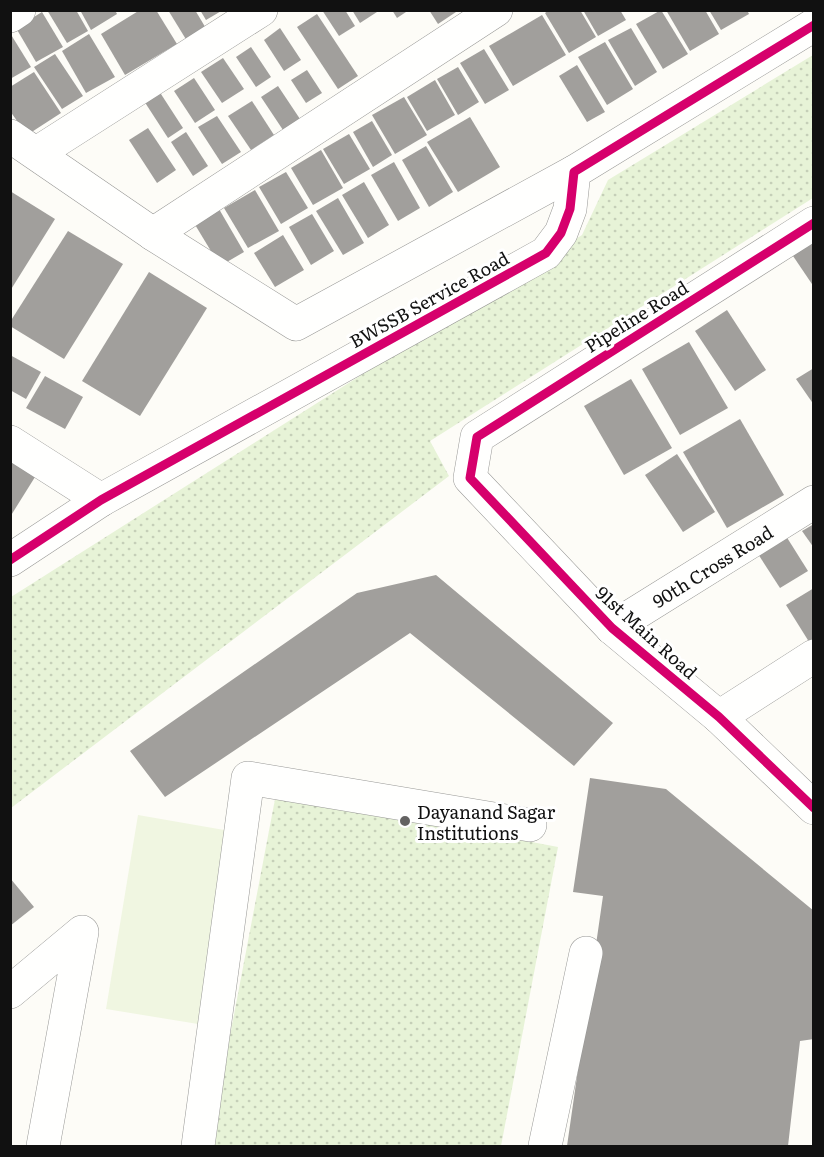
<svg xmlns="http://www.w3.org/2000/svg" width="824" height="1157" viewBox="0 0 824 1157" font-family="Literata,serif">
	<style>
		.green { fill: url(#green-dots) }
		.pitch { fill: #f0f6e1 }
		.building { fill: #a19f9c }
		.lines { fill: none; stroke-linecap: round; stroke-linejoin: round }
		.minor-casing { stroke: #979795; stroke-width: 34 }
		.minor { stroke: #fffffe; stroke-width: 33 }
		.cycleway-casing { stroke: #fff; stroke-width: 13 }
		.cycleway { stroke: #d6006c; stroke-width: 9 }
		.poi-dot { fill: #646362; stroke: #fff; stroke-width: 2 }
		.labels { text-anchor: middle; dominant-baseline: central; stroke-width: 6; stroke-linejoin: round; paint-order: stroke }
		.street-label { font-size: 18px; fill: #111; stroke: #fff }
		.poi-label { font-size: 18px; fill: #111; stroke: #fff; text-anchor: start }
	</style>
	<defs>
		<pattern id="green-dots" width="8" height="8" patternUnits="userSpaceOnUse" patternTransform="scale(1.5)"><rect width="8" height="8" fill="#e7f3d7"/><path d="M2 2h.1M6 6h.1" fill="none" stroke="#c5cfb8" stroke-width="1.8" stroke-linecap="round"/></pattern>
	</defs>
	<rect width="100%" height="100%" fill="#fdfcf7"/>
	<g class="green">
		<polygon points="813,55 813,198 430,441 449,476 11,808 11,597 582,235 608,180"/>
		<polygon points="276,794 558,847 501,1146 209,1146"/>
	</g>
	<polygon class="pitch" points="138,815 230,831 198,1024 106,1009"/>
	<g class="building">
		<polygon points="47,10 76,10 88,31 67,43"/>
		<polygon points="80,10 115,10 117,14 91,30"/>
		<polygon points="140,10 156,10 177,44 125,75 101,34"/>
		<polygon points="168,10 195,10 207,30 187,41"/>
		<polygon points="200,10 223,10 206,20"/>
		<polygon points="322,10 345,10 355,26 339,36"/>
		<polygon points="352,10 376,10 377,12 360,23"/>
		<polygon points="392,10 409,10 397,18"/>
		<polygon points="429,10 459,10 438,24"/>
		<polygon points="549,10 580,10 596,37 569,53 545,13"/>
		<polygon points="583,10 620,10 626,20 598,36"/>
		<polygon points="661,10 688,54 663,69 636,24"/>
		<polygon points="666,10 705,10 719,34 690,51"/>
		<polygon points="709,10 747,10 749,14 721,30"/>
		<polygon points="42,12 63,47 36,62 16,28"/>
		<polygon points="317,14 358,76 338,89 297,27"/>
		<polygon points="542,15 566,55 513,86 489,46"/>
		<polygon points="280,28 301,60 284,71 264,40"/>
		<polygon points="631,28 657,72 635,86 608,40"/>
		<polygon points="10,33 31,67 10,79"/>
		<polygon points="89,34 115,77 86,93 62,51"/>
		<polygon points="605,42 633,89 607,105 578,57"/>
		<polygon points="251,47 271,77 256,87 236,57"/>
		<polygon points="484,49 509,90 485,104 460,63"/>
		<polygon points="55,54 83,96 62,109 34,67"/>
		<polygon points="223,58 244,89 222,103 201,72"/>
		<polygon points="577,65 605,112 587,122 559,76"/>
		<polygon points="458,67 479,102 458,115 437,79"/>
		<polygon points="307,70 322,93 306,103 291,80"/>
		<polygon points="34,72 61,113 27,135 10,111 10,87"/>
		<polygon points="194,78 215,110 195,123 174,91"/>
		<polygon points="435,80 455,115 427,131 407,97"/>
		<polygon points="278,86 302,122 285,133 261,97"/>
		<polygon points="159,91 183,128 168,138 144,101"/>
		<polygon points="404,97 427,135 395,154 372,115"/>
		<polygon points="252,101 274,135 251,150 228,116"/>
		<polygon points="217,116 241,152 222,164 198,127"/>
		<polygon points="470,117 500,167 458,192 427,142"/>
		<polygon points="372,121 392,155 373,167 353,132"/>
		<polygon points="148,128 176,170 157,183 129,140"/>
		<polygon points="186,132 208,166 193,176 171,142"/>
		<polygon points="349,134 370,169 344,184 323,149"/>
		<polygon points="426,146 453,192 429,207 402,160"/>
		<polygon points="321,150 343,188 313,205 291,168"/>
		<polygon points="394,162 420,208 398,221 371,175"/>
		<polygon points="286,172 308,208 281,224 259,187"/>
		<polygon points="364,182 389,225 368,238 342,195"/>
		<polygon points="255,190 279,231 248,248 224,208"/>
		<polygon points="10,191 55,219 10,291"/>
		<polygon points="338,198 364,243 343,255 316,211"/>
		<polygon points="219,209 244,252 220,266 194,223"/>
		<polygon points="312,214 334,251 311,265 289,227"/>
		<polygon points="68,231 123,264 64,359 10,326 10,322"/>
		<polygon points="283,235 304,270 275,287 254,253"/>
		<polygon points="814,239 814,287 791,253"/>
		<polygon points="149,272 207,308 140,416 82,381"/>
		<polygon points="727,310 766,370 735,391 695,331"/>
		<polygon points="689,342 728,408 680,435 642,369"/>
		<polygon points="10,355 41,372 26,399 10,390"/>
		<polygon points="814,368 814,405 796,379"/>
		<polygon points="45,376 83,397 65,429 26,408"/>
		<polygon points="631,379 672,448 624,475 584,406"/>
		<polygon points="740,419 784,495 727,528 683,452"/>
		<polygon points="677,454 715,512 683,532 645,475"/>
		<polygon points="10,461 35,477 10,517"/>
		<polygon points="814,524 814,548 802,531"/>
		<polygon points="786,536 808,571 780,588 758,554"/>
		<polygon points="436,575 613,723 574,766 410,633 165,797 130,751 357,593"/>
		<polygon points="814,588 814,644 811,645 786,605"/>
		<polygon points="590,778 666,789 814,911 814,1039 800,1041 788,1146 567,1146 603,896 573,892"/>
		<polygon points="10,878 34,907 10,926"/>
	</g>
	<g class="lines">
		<defs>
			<g id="minor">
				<polyline points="10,16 19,10"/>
				<polyline points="10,136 153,234 296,324 574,172"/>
				<polyline points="37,153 261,10"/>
				<polyline points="814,223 477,437 470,478 612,628 719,717 814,808"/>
				<polyline points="153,234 496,10"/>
				<polyline points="10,442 101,500"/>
				<polyline points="10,560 101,500 546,253 561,233 570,209 574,172 814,25"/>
				<path id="s1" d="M612 628 814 502"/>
				<polyline points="719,717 814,656"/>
				<polyline points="10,992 82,932 43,1146"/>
				<polyline points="198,1146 248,778 530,825"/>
				<polyline points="545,1146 586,953"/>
			</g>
		</defs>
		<use href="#minor" class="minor-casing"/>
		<use href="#minor" class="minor"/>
		<defs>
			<g id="cycleway">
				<polyline points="814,223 477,437 470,478 612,628 719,717 814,808"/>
				<polyline points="10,560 101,500 546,253 561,233 570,209 574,172 814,25"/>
			</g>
		</defs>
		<use href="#cycleway" class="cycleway-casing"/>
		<use href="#cycleway" class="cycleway"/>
	</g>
	<circle class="poi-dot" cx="405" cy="821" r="6"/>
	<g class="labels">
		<g class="street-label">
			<text transform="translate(429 299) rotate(-29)">BWSSB Service Road</text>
			<text transform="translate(636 316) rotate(-32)">Pipeline Road</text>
			<text stroke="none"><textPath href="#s1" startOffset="118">90th Cross Road</textPath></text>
			<text transform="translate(647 632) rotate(42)">91st Main Road</text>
		</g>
		<g class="poi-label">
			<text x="417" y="811">Dayanand Sagar<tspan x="417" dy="21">Institutions</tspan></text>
		</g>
	</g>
	<rect width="824" height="1157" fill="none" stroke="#111111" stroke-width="24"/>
</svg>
